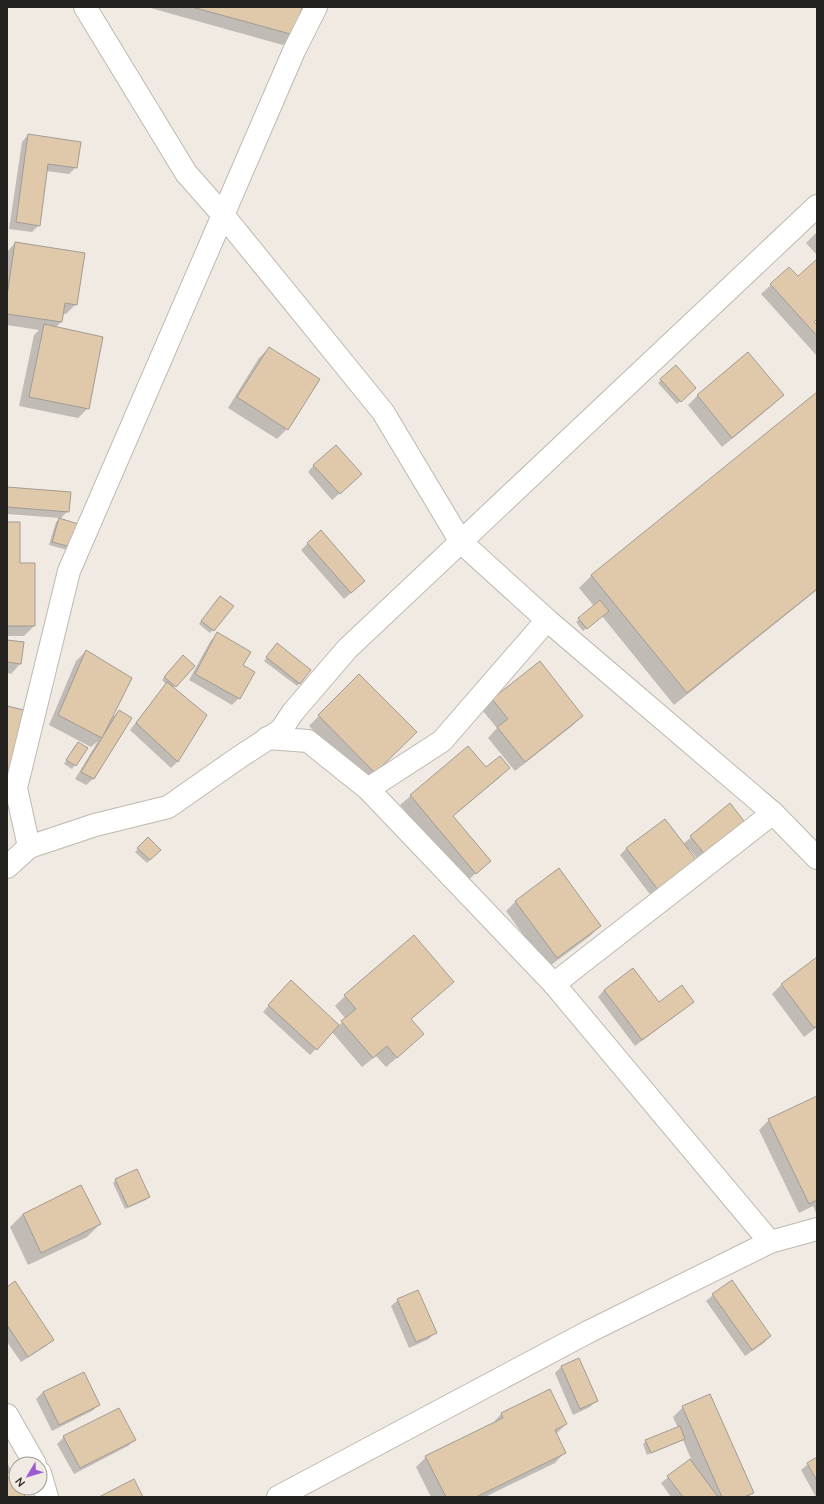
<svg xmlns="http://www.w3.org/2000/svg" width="824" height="1504" viewBox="0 0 824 1504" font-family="Mulish,sans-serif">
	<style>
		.shadow { fill: #0003 }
		.building { fill: #e0c9aa; stroke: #a19c94 }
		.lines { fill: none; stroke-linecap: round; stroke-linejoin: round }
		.minor-casing { stroke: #beb9b1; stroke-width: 24 }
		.minor { stroke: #fff; stroke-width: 22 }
	</style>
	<rect width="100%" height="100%" fill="#f0eae2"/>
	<g class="shadow">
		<polygon points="147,7 300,7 293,35 283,45"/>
		<polygon points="28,135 76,167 69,174 46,171 39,225 32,232 9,229 22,142"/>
		<polygon points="817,232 817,255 806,243"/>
		<polygon points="15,243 76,304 66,314 62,314 61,322 55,328 88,408 78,418 19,406 34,335 39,330 7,325 7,252"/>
		<polygon points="817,262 817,319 813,322 817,327 817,356 761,294 771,285 797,278"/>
		<polygon points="269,348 287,429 277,439 228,408 259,358"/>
		<polygon points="661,380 695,388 677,404 658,383"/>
		<polygon points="817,393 817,590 674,705 602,616 583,631 576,622 594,606 579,588 592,575"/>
		<polygon points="698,395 783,395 773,405 722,447 688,405"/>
		<polygon points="314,465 354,481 332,500 308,472"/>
		<polygon points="7,489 68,511 60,519 77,524 67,550 49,545 56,522 60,518 7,514"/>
		<polygon points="7,523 19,564 34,626 24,636 7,636"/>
		<polygon points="308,543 357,588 344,599 301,550"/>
		<polygon points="217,600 213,630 210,633 199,624"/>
		<polygon points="218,634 242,666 239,698 232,705 189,680 211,640"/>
		<polygon points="7,641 20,664 11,674 7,673"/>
		<polygon points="274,648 300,683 297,686 264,661"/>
		<polygon points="86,651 110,720 119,711 130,718 93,779 86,785 75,779 98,741 91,747 49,725 76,661"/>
		<polygon points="183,656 194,666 173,688 205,715 177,762 171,768 130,730 166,684 162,680"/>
		<polygon points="539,662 582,716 572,726 515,771 488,738 497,728 482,710 492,700"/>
		<polygon points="359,675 415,732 365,782 309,726"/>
		<polygon points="75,746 86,749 72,769 64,764"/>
		<polygon points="468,747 486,769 508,768 499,778 452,817 489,861 465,883 400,805"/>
		<polygon points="730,805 700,862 689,849 687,850 697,862 652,897 620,855 627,848 683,844"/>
		<polygon points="148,839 160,850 147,863 135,852"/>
		<polygon points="516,901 600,926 590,936 547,968 506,911"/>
		<polygon points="817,958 817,1027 804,1037 772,994 782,984"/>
		<polygon points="453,982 410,1020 413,1044 386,1067 376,1056 362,1067 332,1032 310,1055 263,1012 284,988 338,1026 346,1019 335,1006 345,996"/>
		<polygon points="604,990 658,1003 693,1001 686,1008 635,1046 598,997"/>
		<polygon points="817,1097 817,1215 813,1206 799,1213 759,1130 769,1120"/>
		<polygon points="116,1180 149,1196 146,1200 125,1209 113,1183"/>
		<polygon points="81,1186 100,1224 87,1237 28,1265 10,1227 23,1214"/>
		<polygon points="7,1288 52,1340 46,1346 21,1362 7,1342"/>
		<polygon points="713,1295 770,1336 764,1343 745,1356 706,1301"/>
		<polygon points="398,1300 436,1332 429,1339 409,1348 391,1306"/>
		<polygon points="562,1366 596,1401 590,1407 573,1415 555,1373"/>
		<polygon points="83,1373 99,1405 92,1411 52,1431 36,1399 43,1392"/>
		<polygon points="710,1395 753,1492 748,1497 671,1497 661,1483 691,1459 683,1440 647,1455 643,1444 646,1441 678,1428 673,1417 683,1407"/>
		<polygon points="502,1413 566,1424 556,1434 564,1453 555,1463 485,1497 431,1497 416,1467 426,1457 492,1424"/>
		<polygon points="64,1437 135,1440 128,1446 74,1474 57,1444"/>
		<polygon points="817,1459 817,1497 816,1497 801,1470 808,1464"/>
		<polygon points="7,1462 11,1471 7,1475"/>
	</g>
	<g class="building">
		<polygon points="192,7 302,7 294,35"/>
		<polygon points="28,134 81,142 77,168 48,164 40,226 16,222"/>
		<polygon points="15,242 85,253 77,305 65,303 62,322 7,314 7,296"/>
		<polygon points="816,260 817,261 817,319 814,322 817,325 817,336 770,284 789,267 798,276"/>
		<polygon points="44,324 103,337 89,409 29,397"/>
		<polygon points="269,347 320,379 288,430 237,397"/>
		<polygon points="748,352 784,395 732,438 697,395"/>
		<polygon points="676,365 696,388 681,402 660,379"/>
		<polygon points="817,392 817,589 687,693 591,575"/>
		<polygon points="336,445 362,474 340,494 313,465"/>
		<polygon points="7,487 71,492 69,512 7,507"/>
		<polygon points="59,518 78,524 71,547 52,542"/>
		<polygon points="7,522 20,522 20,563 35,563 35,626 7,626"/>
		<polygon points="321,530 365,581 351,593 307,543"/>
		<polygon points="220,596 234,606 214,631 201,621"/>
		<polygon points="600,600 609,611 587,629 578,618"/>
		<polygon points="217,632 251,652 243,665 255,672 240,699 195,674"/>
		<polygon points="7,640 24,642 21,664 7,662"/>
		<polygon points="277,643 311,670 300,684 266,657"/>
		<polygon points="86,650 132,678 102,738 58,715"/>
		<polygon points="183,655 195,666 176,687 164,677"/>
		<polygon points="540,661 583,716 525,762 497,727 508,719 492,699"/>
		<polygon points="359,674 417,732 375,773 318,715"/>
		<polygon points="167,682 207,715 178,762 136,723"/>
		<polygon points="7,706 24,710 9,776 7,775"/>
		<polygon points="119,710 132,718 94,779 81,772"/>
		<polygon points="78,742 88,748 76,766 66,760"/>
		<polygon points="468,746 486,767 500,756 510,768 453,816 491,861 476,874 410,795"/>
		<polygon points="730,803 747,825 707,857 690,836"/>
		<polygon points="665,819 698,862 659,891 626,848"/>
		<polygon points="148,837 161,850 150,860 137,848"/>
		<polygon points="559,868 601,926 557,958 515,901"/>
		<polygon points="414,935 454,982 411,1019 424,1034 397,1058 387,1046 373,1058 341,1021 356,1009 344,995"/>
		<polygon points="817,957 817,1025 814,1028 781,984"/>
		<polygon points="633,968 659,1002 682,985 694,1002 642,1040 604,990"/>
		<polygon points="291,980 339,1025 317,1050 268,1005"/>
		<polygon points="817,1096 817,1200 809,1204 768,1119"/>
		<polygon points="137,1169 150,1197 128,1207 115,1179"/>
		<polygon points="81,1185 101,1224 41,1253 23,1214"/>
		<polygon points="732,1280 771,1336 752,1350 712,1294"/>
		<polygon points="15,1281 54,1340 28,1357 7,1325 7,1287"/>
		<polygon points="418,1290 437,1333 416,1342 397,1299"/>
		<polygon points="579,1358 598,1401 580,1409 561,1366"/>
		<polygon points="84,1372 100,1405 59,1425 43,1392"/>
		<polygon points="550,1389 567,1424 555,1430 566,1453 476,1497 446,1497 425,1456 503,1418 501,1413"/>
		<polygon points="710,1394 754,1493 744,1497 722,1497 682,1406"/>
		<polygon points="119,1408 136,1440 80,1468 63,1436"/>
		<polygon points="680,1426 685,1439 651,1453 645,1440"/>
		<polygon points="817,1457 817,1481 807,1463"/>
		<polygon points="690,1459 718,1497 683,1497 667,1476"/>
		<polygon points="16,1475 16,1488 22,1488 25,1497 7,1497 7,1478"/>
		<polygon points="134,1479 143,1497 99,1497"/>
	</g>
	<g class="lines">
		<defs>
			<g id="minor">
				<polyline points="85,7 186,173 223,215 383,412 461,542 547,620 773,813 817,858"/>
				<polyline points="267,738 308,741 368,789 554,984 770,1242"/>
				<polyline points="368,789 442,741 547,620"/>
				<polyline points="29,847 16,788 69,571 294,51 316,7"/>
				<polyline points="7,867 29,847 95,825 168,807 241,756 281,730 293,712 347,649 817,206"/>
				<polyline points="554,984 773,813"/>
				<polyline points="7,1415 35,1464"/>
				<polyline points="40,1473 47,1497"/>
				<polyline points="278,1497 588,1332 770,1242 817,1229"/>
			</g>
		</defs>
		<use href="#minor" class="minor-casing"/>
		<use href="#minor" class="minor"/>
	</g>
	<rect width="824" height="1504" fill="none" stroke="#24221f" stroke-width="16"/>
	<g transform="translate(28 1476) rotate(232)"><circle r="19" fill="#f0eae2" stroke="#9e9a94"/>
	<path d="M0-3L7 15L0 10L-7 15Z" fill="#9b5cd2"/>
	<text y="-6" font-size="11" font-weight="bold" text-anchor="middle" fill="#24221f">N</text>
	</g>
</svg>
